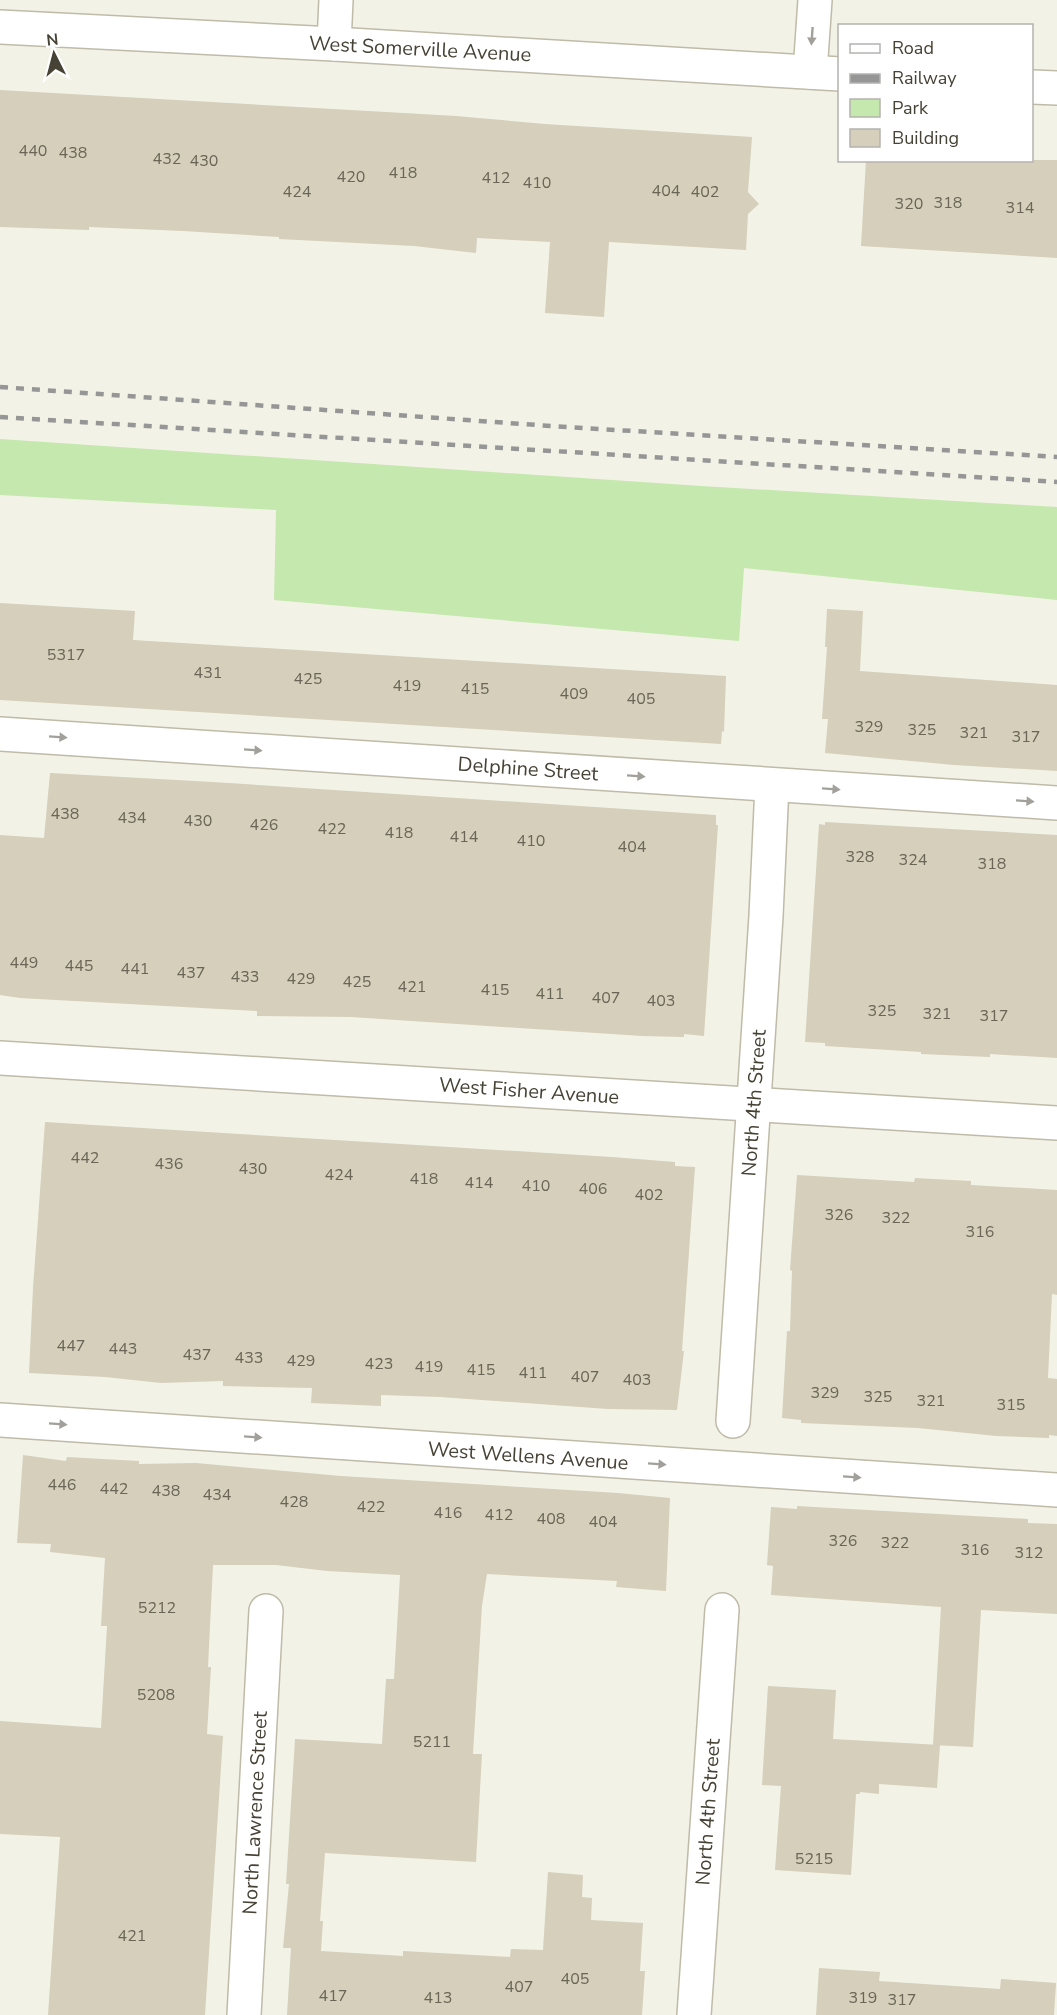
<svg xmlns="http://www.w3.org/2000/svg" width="1057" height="2015" viewBox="0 0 1057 2015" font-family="'Nunito Sans',sans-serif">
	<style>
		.green { fill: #c4e8ae }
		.building { fill: #d5cfbb }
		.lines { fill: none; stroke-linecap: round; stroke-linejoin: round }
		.street-casing { stroke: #bfbba8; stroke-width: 36 }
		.street { stroke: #fff; stroke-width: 33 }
		.rail { stroke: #969696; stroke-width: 4.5; stroke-dasharray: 8 8; stroke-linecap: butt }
		.oneway { fill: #a2a09a }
		.labels { text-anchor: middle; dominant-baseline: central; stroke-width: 5; stroke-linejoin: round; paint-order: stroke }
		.number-label { font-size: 16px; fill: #6a6556 }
		.street-label { font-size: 20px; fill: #464235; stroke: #fff }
	</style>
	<rect width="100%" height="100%" fill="#f3f2e6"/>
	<polygon class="green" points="0,439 701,486 1057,507 1057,600 744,568 739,641 274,600 276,510 0,495"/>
	<g class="building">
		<polygon points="0,90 456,116 545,124 752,137 748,192 759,204 748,214 746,250 609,242 604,317 545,313 550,242 477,238 476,253 414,246 279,239 279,237 183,231 89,227 89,230 0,227"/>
		<polygon points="866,160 1057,160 1057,258 861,246"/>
		<polygon points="0,603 135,611 133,640 726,676 724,732 722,731 721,744 0,700"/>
		<polygon points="827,609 863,611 860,671 1057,685 1057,771 954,765 825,753 828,719 822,719 827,647 825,647"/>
		<polygon points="50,773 213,782 716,815 716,825 718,825 704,1036 684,1034 684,1037 642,1036 351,1017 257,1016 257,1011 20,998 0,995 0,835 44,838"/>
		<polygon points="825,822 1057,835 1057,1058 990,1054 990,1057 921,1054 921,1052 825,1046 825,1043 805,1042 819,824 825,825"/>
		<polygon points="45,1122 612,1157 675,1162 675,1166 695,1167 682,1351 684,1351 677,1410 608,1409 440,1397 381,1395 381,1406 311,1403 312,1388 223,1386 223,1381 161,1383 105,1377 29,1373 33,1288"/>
		<polygon points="797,1175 914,1182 915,1178 971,1181 971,1185 1057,1190 1057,1295 1052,1294 1048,1378 1057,1379 1057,1436 1049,1435 1049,1438 996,1436 918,1428 801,1423 801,1420 782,1418 787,1331 790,1331 792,1271 790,1270"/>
		<polygon points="23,1455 66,1461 67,1457 139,1461 139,1464 196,1463 341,1476 618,1493 670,1498 666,1591 616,1587 617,1581 487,1574 482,1606 473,1754 482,1754 476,1862 325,1853 320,1921 323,1921 321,1951 403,1956 403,1951 510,1957 511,1949 543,1950 548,1872 583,1875 582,1897 592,1898 591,1920 643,1923 640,1971 645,1971 642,2015 287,2015 291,1948 283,1948 289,1884 286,1884 295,1739 382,1744 386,1679 394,1679 400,1575 327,1571 276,1565 213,1565 208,1667 211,1667 207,1734 223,1736 205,2015 48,2015 60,1837 0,1834 0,1721 101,1728 107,1626 101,1626 105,1558 50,1552 51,1544 17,1543"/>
		<polygon points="797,1506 1028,1519 1028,1523 1057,1524 1057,1614 981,1610 973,1747 933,1745 941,1607 771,1595 773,1566 767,1565 771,1507 797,1509"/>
		<polygon points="768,1686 836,1690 833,1739 940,1745 937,1788 879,1784 879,1794 860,1792 860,1794 856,1794 851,1875 775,1870 781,1786 762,1785"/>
		<polygon points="819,1968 880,1972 879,1981 1000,1989 1001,1979 1056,1983 1054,2015 816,2015"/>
	</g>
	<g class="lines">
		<defs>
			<g id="street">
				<polyline points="0,27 334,44 840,74"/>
				<polyline points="334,44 336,0"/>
				<polyline points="810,72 815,0"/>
				<polyline points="1032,87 1057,88"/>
				<polyline points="0,734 1057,803"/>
				<polyline points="0,1058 1057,1123"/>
				<polyline points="0,1420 1057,1490"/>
				<polyline points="733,1421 766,916 772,785"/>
				<polyline points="244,2015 266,1611"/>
				<polyline points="694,2015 722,1610"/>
			</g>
		</defs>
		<use href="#street" class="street-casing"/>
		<use href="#street" class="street"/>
		<g class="rail">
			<polyline points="0,387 551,426 1057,457"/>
			<polyline points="0,417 1057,482"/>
		</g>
	</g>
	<defs><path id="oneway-solid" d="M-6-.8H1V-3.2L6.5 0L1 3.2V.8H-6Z" transform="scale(1.5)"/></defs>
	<g class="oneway">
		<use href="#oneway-solid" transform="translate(812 36) rotate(94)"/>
		<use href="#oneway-solid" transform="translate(58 737) rotate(4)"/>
		<use href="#oneway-solid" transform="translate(253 750) rotate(4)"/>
		<use href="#oneway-solid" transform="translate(636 776) rotate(4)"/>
		<use href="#oneway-solid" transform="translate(831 789) rotate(4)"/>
		<use href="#oneway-solid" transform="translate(1025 801) rotate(4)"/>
		<use href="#oneway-solid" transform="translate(58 1424) rotate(4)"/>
		<use href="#oneway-solid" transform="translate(253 1437) rotate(4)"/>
		<use href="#oneway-solid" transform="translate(657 1464) rotate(4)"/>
		<use href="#oneway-solid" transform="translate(852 1477) rotate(4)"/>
	</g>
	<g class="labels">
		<g class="number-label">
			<text x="33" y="151">440</text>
			<text x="73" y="153">438</text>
			<text x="167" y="159">432</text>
			<text x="204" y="161">430</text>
			<text x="403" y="173">418</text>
			<text x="351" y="177">420</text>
			<text x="496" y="178">412</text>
			<text x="537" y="183">410</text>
			<text x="666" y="191">404</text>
			<text x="297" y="192">424</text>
			<text x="705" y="192">402</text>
			<text x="948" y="203">318</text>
			<text x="909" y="204">320</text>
			<text x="1020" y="208">314</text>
			<text x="66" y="655">5317</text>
			<text x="208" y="673">431</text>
			<text x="308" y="679">425</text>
			<text x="407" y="686">419</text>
			<text x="475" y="689">415</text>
			<text x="574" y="694">409</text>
			<text x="641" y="699">405</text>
			<text x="869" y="727">329</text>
			<text x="922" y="730">325</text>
			<text x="974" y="733">321</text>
			<text x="1026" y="737">317</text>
			<text x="65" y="814">438</text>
			<text x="132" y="818">434</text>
			<text x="198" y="821">430</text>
			<text x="264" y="825">426</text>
			<text x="332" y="829">422</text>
			<text x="399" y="833">418</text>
			<text x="464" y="837">414</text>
			<text x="531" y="841">410</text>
			<text x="632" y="847">404</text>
			<text x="860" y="857">328</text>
			<text x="913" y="860">324</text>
			<text x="992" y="864">318</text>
			<text x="24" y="963">449</text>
			<text x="79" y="966">445</text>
			<text x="135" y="969">441</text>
			<text x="191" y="973">437</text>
			<text x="245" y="977">433</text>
			<text x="301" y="979">429</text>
			<text x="357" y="982">425</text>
			<text x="412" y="987">421</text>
			<text x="495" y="990">415</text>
			<text x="550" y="994">411</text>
			<text x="606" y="998">407</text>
			<text x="661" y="1001">403</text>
			<text x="882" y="1011">325</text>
			<text x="937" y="1014">321</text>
			<text x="994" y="1016">317</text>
			<text x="85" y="1158">442</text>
			<text x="169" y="1164">436</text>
			<text x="253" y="1169">430</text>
			<text x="339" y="1175">424</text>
			<text x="424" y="1179">418</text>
			<text x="479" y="1183">414</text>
			<text x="536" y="1186">410</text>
			<text x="593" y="1189">406</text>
			<text x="649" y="1195">402</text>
			<text x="839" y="1215">326</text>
			<text x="896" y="1218">322</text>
			<text x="980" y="1232">316</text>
			<text x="71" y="1346">447</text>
			<text x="123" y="1349">443</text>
			<text x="197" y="1355">437</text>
			<text x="249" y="1358">433</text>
			<text x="301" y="1361">429</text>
			<text x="379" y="1364">423</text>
			<text x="429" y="1367">419</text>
			<text x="481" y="1370">415</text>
			<text x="533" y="1373">411</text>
			<text x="585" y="1377">407</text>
			<text x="637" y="1380">403</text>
			<text x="825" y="1393">329</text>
			<text x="878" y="1397">325</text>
			<text x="931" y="1401">321</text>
			<text x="1011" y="1405">315</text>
			<text x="62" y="1485">446</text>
			<text x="114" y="1489">442</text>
			<text x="166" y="1491">438</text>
			<text x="217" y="1495">434</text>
			<text x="294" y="1502">428</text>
			<text x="371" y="1507">422</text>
			<text x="448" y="1513">416</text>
			<text x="499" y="1515">412</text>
			<text x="551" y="1519">408</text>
			<text x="603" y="1522">404</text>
			<text x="843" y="1541">326</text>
			<text x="895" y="1543">322</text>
			<text x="975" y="1550">316</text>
			<text x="1029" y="1553">312</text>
			<text x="157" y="1608">5212</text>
			<text x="156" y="1695">5208</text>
			<text x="432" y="1742">5211</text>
			<text x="814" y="1859">5215</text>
			<text x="132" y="1936">421</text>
			<text x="575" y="1979">405</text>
			<text x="519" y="1987">407</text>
			<text x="333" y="1996">417</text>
			<text x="438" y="1998">413</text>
			<text x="863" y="1998">319</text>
			<text x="902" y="2000">317</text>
		</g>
		<g class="street-label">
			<text transform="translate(420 49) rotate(3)">West Somerville Avenue</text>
			<text transform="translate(528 769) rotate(4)">Delphine Street</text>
			<text transform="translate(529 1091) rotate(4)">West Fisher Avenue</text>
			<text transform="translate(754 1103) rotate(-86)">North 4th Street</text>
			<text transform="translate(528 1456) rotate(4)">West Wellens Avenue</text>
			<text transform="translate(708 1812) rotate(-86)">North 4th Street</text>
			<text transform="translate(255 1813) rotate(-87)">North Lawrence Street</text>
		</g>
	</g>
	<rect x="838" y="24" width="195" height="138" fill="#ffffff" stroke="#b5b3ae" stroke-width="1.5"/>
	<rect x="850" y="44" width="30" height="9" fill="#ffffff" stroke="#b5b3ae" stroke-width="1.5"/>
	<text x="892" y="54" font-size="18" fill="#464235">Road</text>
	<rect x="850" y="74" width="30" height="9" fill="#969696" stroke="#b5b3ae" stroke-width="1.5"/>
	<text x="892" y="84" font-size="18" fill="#464235">Railway</text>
	<rect x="850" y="99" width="30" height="18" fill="#c4e8ae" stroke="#b5b3ae" stroke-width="1.5"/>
	<text x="892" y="114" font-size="18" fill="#464235">Park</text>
	<rect x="850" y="129" width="30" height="18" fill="#d5cfbb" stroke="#b5b3ae" stroke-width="1.5"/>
	<text x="892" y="144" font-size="18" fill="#464235">Building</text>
	<g transform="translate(54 54) rotate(354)" stroke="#ffffff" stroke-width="4.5" paint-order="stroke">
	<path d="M0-4.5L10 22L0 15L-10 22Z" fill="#464235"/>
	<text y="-9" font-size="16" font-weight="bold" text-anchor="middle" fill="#464235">N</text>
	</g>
</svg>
